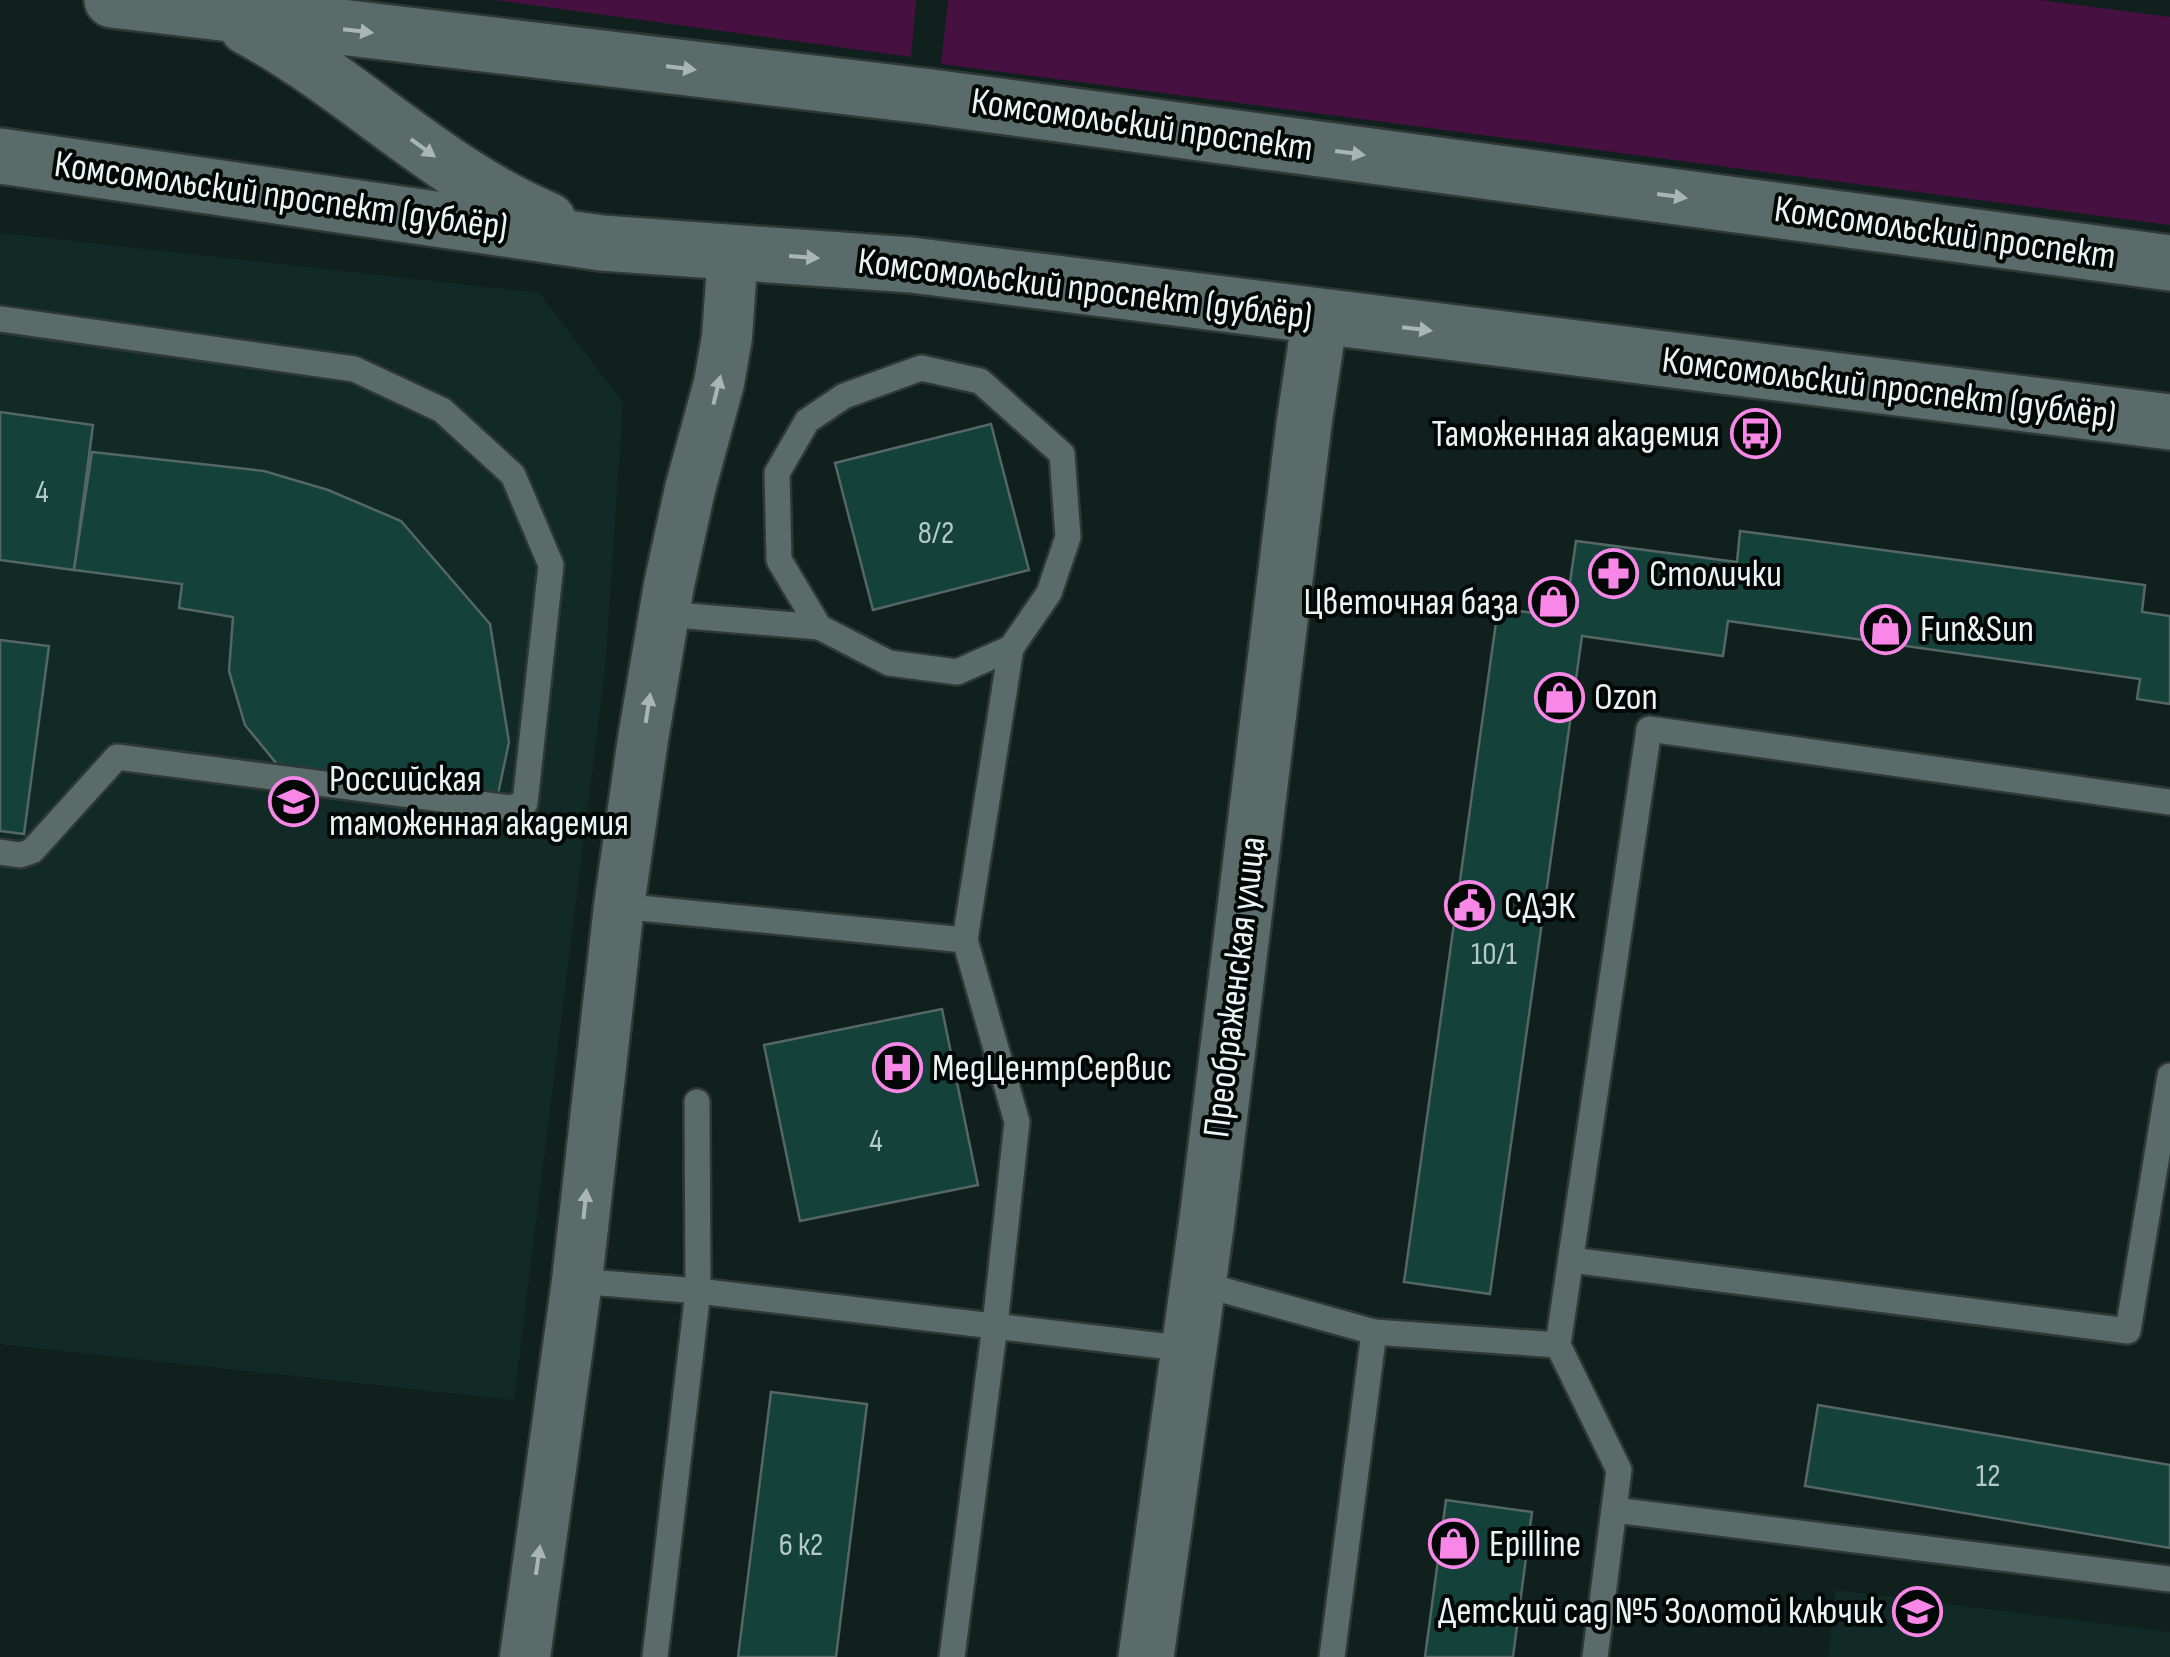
<svg xmlns="http://www.w3.org/2000/svg" width="2170" height="1657" viewBox="0 0 2170 1657" font-family="'Sofia Sans Condensed',sans-serif">
	<style>
		.built { fill: #112a26 }
		.green { fill: #461140 }
		.building { fill: #14423b; stroke: #556763; stroke-width: 2.5 }
		.lines { fill: none; stroke-linecap: round; stroke-linejoin: round }
		.lane-casing { stroke: #2f3836; stroke-width: 30 }
		.street-casing { stroke: #2f3836; stroke-width: 55 }
		.secondary-casing { stroke: #2f3836; stroke-width: 60 }
		.lane { stroke: #5a6c69; stroke-width: 25 }
		.street { stroke: #5a6c69; stroke-width: 50 }
		.secondary { stroke: #5a6c69; stroke-width: 55 }
		.oneway { fill: #a9b7b4 }
		.labels { text-anchor: middle; dominant-baseline: central; stroke-width: 8; stroke-linejoin: round; paint-order: stroke }
		.number-label { font-size: 32px; fill: #b4c8c4 }
		.street-label { font-size: 38px; fill: #eaf4f2; stroke: #030807 }
		.poi-label { font-size: 38px; fill: #eaf4f2; stroke: #030807; text-anchor: start }
	</style>
	<rect width="100%" height="100%" fill="#10201d"/>
	<g class="built">
		<polygon points="0,233 539,293 623,402 605,670 514,1400 0,1344"/>
		<polygon points="1836,1590 2170,1632 2170,1657 1828,1657"/>
	</g>
	<g class="green">
		<polygon points="495,0 916,0 911,57"/>
		<polygon points="948,0 2040,0 2170,17 2170,225 941,64"/>
	</g>
	<g class="building">
		<polygon points="0,412 93,425 74,570 0,560"/>
		<polygon points="991,424 1029,570 873,610 835,463"/>
		<polygon points="92,452 264,471 328,490 401,521 490,624 509,742 498,794 281,769 245,725 229,671 233,617 179,608 182,584 74,570"/>
		<polygon points="1740,531 2145,585 2142,612 2170,616 2170,704 2137,699 2140,679 1728,621 1723,656 1582,636 1490,1294 1404,1282 1498,608 1540,614 1569,589 1576,541 1737,562"/>
		<polygon points="0,640 49,646 24,834 0,831"/>
		<polygon points="942,1009 978,1185 800,1221 764,1045"/>
		<polygon points="771,1392 867,1404 836,1657 738,1657"/>
		<polygon points="1818,1405 2170,1465 2170,1548 1805,1486"/>
		<polygon points="1446,1500 1532,1512 1513,1657 1425,1657"/>
	</g>
	<g class="lines">
		<defs>
			<g id="lane">
				<polyline points="0,319 354,369 442,410 513,475 551,565 525,803 511,808 117,757 32,851 20,855 0,852"/>
				<polyline points="664,614 819,627"/>
				<polyline points="619,906 965,940 1017,1122 995,1325 952,1657"/>
				<polyline points="965,940 1011,648 1049,593 1068,537 1062,454 980,381 921,368 844,396 807,421 777,473 779,560 819,627 889,663 957,672 1011,648"/>
				<polyline points="1571,1260 2128,1331 2170,1076"/>
				<polyline points="577,1281 698,1291 697,1102"/>
				<polyline points="1198,1283 1374,1332 1558,1345"/>
				<polyline points="1614,1510 2170,1579"/>
				<polyline points="655,1657 698,1291 1188,1349"/>
				<polyline points="1332,1657 1374,1332"/>
				<polyline points="1595,1657 1619,1470 1558,1345 1649,729 2170,802"/>
			</g>
			<polyline id="street" points="525,1657 577,1281 619,906 643,739 669,585 690,489 719,383 727,337 733,252"/>
			<g id="secondary">
				<polyline points="112,0 924,96 2170,263"/>
				<path d="M247 27C352 83 436 173 548 220"/>
				<polyline points="0,156 602,243 911,265 2170,422"/>
				<polyline points="1146,1657 1207,1220 1304,424 1320,317"/>
			</g>
		</defs>
		<use href="#lane" class="lane-casing"/>
		<use href="#street" class="street-casing"/>
		<use href="#secondary" class="secondary-casing"/>
		<use href="#lane" class="lane"/>
		<use href="#street" class="street"/>
		<use href="#secondary" class="secondary"/>
	</g>
	<defs><path id="oneway-solid" d="M-6-.8H1V-3.2L6.5 0L1 3.2V.8H-6Z" transform="scale(2.5)"/></defs>
	<g class="oneway">
		<use href="#oneway-solid" transform="translate(358 31) rotate(7)"/>
		<use href="#oneway-solid" transform="translate(681 68) rotate(7)"/>
		<use href="#oneway-solid" transform="translate(423 148) rotate(36)"/>
		<use href="#oneway-solid" transform="translate(1350 153) rotate(8)"/>
		<use href="#oneway-solid" transform="translate(1672 196) rotate(8)"/>
		<use href="#oneway-solid" transform="translate(804 257) rotate(4)"/>
		<use href="#oneway-solid" transform="translate(1417 329) rotate(7)"/>
		<use href="#oneway-solid" transform="translate(717 390) rotate(-76)"/>
		<use href="#oneway-solid" transform="translate(648 708) rotate(-81)"/>
		<use href="#oneway-solid" transform="translate(585 1204) rotate(-84)"/>
		<use href="#oneway-solid" transform="translate(538 1560) rotate(-82)"/>
	</g>
	<defs>
		<symbol id="bus-ring" viewBox="-11 -11 22 22"><circle r="9.5" fill="#030807" stroke="#f987e8" stroke-width="1.5"/><path d="M-5-6H5V4H4V6H2V4H-2V6H-4V4H-5ZM-3.5-4V0h7V-4ZM-3.5 1.2v1.5H-2V1.2ZM2 1.2v1.5H3.5V1.2Z" fill="#f987e8"/></symbol>
		<symbol id="pharmacy-ring" viewBox="-11 -11 22 22"><circle r="9.5" fill="#030807" stroke="#f987e8" stroke-width="1.5"/><path d="M-2-6h4v4h4v4h-4v4h-4v-4h-4v-4h4Z" fill="#f987e8"/></symbol>
		<symbol id="shop-ring" viewBox="-11 -11 22 22"><circle r="9.5" fill="#030807" stroke="#f987e8" stroke-width="1.5"/><path d="M-5-2.5h2.3a2.7 3.5 0 0 1 5.4 0H5L5.5 6h-11ZM-1.5-2.5h3a1.5 2.3 0 0 0-3 0Z" fill="#f987e8"/></symbol>
		<symbol id="university-ring" viewBox="-11 -11 22 22"><circle r="9.5" fill="#030807" stroke="#f987e8" stroke-width="1.5"/><path d="M0-5L7-2L0 1L-7-2ZM-4 1L0 2.5L4 1V4Q0 6-4 4Z" fill="#f987e8"/></symbol>
		<symbol id="civic-ring" viewBox="-11 -11 22 22"><circle r="9.5" fill="#030807" stroke="#f987e8" stroke-width="1.5"/><path d="M-.6-6.5H3V-4.5H.6V-3L4-1V1h2V6H-6V1h2V-1L-.6-3ZM-1.2 2.5V6h2.4V2.5Z" fill="#f987e8"/></symbol>
		<symbol id="hospital-ring" viewBox="-11 -11 22 22"><circle r="9.5" fill="#030807" stroke="#f987e8" stroke-width="1.5"/><path d="M-5-5h3v3.5h4V-5h3V5h-3V1.5h-4V5h-3Z" fill="#f987e8"/></symbol>
		<symbol id="school-ring" viewBox="-11 -11 22 22"><circle r="9.5" fill="#030807" stroke="#f987e8" stroke-width="1.5"/><path d="M0-5L7-2L0 1L-7-2ZM-4 1L0 2.5L4 1V4Q0 6-4 4Z" fill="#f987e8"/></symbol>
	</defs>
	<g fill-rule="evenodd">
		<use href="#bus-ring" x="1728" y="406" width="55" height="55"/>
		<use href="#pharmacy-ring" x="1586" y="546" width="55" height="55"/>
		<use href="#shop-ring" x="1526" y="574" width="55" height="55"/>
		<use href="#shop-ring" x="1858" y="602" width="55" height="55"/>
		<use href="#shop-ring" x="1532" y="670" width="55" height="55"/>
		<use href="#university-ring" x="266" y="774" width="55" height="55"/>
		<use href="#civic-ring" x="1442" y="878" width="55" height="55"/>
		<use href="#hospital-ring" x="870" y="1040" width="55" height="55"/>
		<use href="#shop-ring" x="1426" y="1516" width="55" height="55"/>
		<use href="#school-ring" x="1890" y="1584" width="55" height="55"/>
	</g>
	<g class="labels">
		<g class="number-label">
			<text x="42" y="492">4</text>
			<text x="936" y="533">8/2</text>
			<text x="1494" y="954">10/1</text>
			<text x="876" y="1141">4</text>
			<text x="1988" y="1476">12</text>
			<text x="801" y="1545">6 к2</text>
		</g>
		<g class="street-label">
			<text transform="translate(1142 125) rotate(8)">Комсомольский проспект</text>
			<text transform="translate(281 196) rotate(8)">Комсомольский проспект (дублёр)</text>
			<text transform="translate(1945 233) rotate(8)">Комсомольский проспект</text>
			<text transform="translate(1085 289) rotate(7)">Комсомольский проспект (дублёр)</text>
			<text transform="translate(1889 388) rotate(7)">Комсомольский проспект (дублёр)</text>
			<text transform="translate(1235 987) rotate(-83)">Преображенская улица</text>
		</g>
		<g class="poi-label">
			<text x="1720" y="434" text-anchor="end">Таможенная академия</text>
			<text x="1649" y="574">Столички</text>
			<text x="1519" y="602" text-anchor="end">Цветочная база</text>
			<text x="1920" y="629">Fun&amp;Sun</text>
			<text x="1594" y="697">Ozon</text>
			<text x="329" y="779">Российская<tspan x="329" dy="44">таможенная академия</tspan></text>
			<text x="1504" y="906">СДЭК</text>
			<text x="932" y="1068">МедЦентрСервис</text>
			<text x="1489" y="1544">Epilline</text>
			<text x="1883" y="1611" text-anchor="end">Детский сад №5 Золотой ключик</text>
		</g>
	</g>
</svg>
